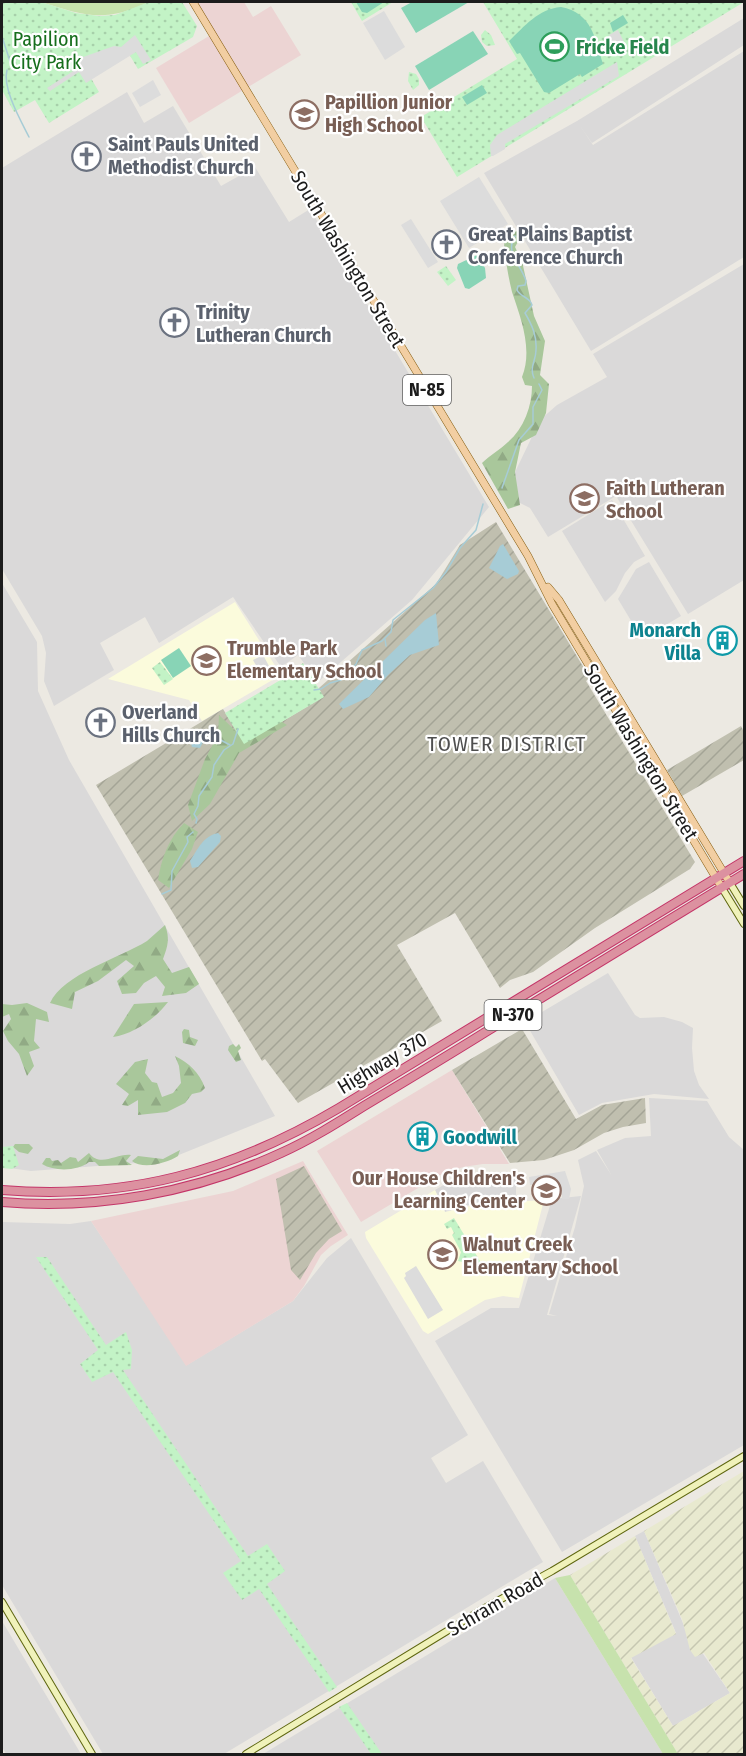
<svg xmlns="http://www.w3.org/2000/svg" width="746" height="1756" viewBox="0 0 746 1756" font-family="'Fira Sans Condensed',sans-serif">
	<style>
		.residential { fill: #dad9d9 }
		.commercial { fill: #ecd4d3 }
		.education { fill: #fbfbdc }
		.construction { fill: url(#construction-furrows) }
		.farmland { fill: url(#farmland-furrows) }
		.grass { fill: #c7e2ad }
		.forest { fill: url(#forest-firs) }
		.park { fill: url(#park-dots) }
		.pitch { fill: #88d4b6 }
		.parking { fill: #dcdcdc }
		.water { fill: #a7ccd6 }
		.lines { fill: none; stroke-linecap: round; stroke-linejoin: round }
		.stream { stroke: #a7ccd6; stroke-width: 1.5 }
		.secondary-casing { stroke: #5e660f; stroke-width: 8 }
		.primary-casing { stroke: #855c0f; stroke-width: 8 }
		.highway-casing { stroke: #c43568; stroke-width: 10 }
		.secondary { stroke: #f0f2ba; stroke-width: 6 }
		.primary { stroke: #f2cea2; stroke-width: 7 }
		.highway { stroke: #dc91a0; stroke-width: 8 }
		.labels { text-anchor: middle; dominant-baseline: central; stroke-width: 4.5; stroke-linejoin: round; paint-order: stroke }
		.shield { fill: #fff; stroke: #606060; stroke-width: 1.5 }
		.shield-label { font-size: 18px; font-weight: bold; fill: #1c1c1c }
		.park-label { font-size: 20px; fill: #166e1c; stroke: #fff }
		.leisure-label { font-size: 20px; font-weight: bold; fill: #27864d; stroke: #fff; text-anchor: start }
		.education-label { font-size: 20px; font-weight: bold; fill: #785e54; stroke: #fff; text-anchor: start }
		.worship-label { font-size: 20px; font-weight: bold; fill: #5b616d; stroke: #fff; text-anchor: start }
		.street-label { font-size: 20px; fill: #1c1c1c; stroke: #fff }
		.culture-label { font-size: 20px; font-weight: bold; fill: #0d838f; stroke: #fff; text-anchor: end }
		.neighbourhood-label { font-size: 21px; letter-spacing: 1.5px; fill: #4f4f4f; stroke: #fff }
	</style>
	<defs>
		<pattern id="construction-furrows" width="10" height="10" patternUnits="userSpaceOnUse" patternTransform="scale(1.5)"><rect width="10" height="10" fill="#c0bfaf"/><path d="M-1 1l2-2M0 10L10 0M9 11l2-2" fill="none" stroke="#a4a496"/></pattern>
		<pattern id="farmland-furrows" width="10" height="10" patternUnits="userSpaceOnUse" patternTransform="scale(1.5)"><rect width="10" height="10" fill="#e8e9cf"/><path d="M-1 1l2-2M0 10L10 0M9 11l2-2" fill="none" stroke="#c6c7b1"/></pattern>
		<pattern id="forest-firs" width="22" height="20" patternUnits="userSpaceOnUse" patternTransform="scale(1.5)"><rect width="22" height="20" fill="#a9c79b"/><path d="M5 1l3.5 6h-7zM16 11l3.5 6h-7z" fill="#91aa85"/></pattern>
		<pattern id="park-dots" width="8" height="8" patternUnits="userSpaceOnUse" patternTransform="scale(1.5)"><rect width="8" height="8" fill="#c3f3c6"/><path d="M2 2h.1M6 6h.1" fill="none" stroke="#a7d0aa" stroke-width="1.8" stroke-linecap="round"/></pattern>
	</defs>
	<rect width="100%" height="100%" fill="#ece9e2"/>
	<g class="residential">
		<polygon points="744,18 744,45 592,143 580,126 593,145 744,51 744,257 591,351 484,173 577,121"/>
		<polygon points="127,92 144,123 173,106 221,186 255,167 289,222 310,209 489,507 412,600 318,682 298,655 281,667 233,597 159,643 145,617 100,643 114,670 54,706 44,681 46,653 42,636 2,569 2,168"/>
		<polygon points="744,264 744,580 688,614 616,496 548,537 530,508 504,495 540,420 557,405 607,377 593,354"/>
		<polygon points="612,500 645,556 634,562 625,573 616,591 605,602 562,531"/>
		<polygon points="649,562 681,616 642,639 618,599 636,569"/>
		<polygon points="2,583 37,642 38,691 69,760 275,1116 164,1161 31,1171 2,1167"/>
		<polygon points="608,973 635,1015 640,1018 664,1017 682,1022 693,1028 692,1048 694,1071 699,1085 709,1099 654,1094 602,1103 579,1115 525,1022"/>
		<polygon points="649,1098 707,1101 729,1137 744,1150 744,1445 562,1552 435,1341 491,1308 519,1308 552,1199 581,1196 547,1315 557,1316 549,1314 575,1227 584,1186 578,1160 596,1151 612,1176 597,1150 625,1138 651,1136"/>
		<polygon points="516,1172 516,1197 485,1200 445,1212 435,1190 454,1179 474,1173"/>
		<polygon points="91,1221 187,1365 293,1301 327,1258 351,1238 468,1435 431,1458 446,1483 483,1461 543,1562 224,1754 103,1754 2,1585 2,1222 70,1224"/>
		<polygon points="644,1531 685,1628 730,1693 673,1726 631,1657 676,1633 635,1536"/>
		<polygon points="555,1578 663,1754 263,1754"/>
		<polygon points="2,1621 81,1754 6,1754 2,1747"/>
	</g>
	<g class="commercial">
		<polygon points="195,2 244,2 253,17 271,6 301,55 189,123 156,68 214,33"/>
		<polygon points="452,1070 509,1164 483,1164 463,1167 440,1175 361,1222 317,1151"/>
		<polygon points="303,1161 348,1235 331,1246 321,1255 304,1286 293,1301 186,1366 91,1221 233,1191"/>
	</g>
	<g class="education">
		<polygon points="235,602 281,675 202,721 189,700 108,679"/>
		<polygon points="435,1190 445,1212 479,1204 544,1200 519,1298 503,1296 485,1300 428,1334 423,1331 366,1238 365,1232"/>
	</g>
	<g class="construction">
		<polygon points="496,522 590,678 586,681 695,862 690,869 595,928 533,972 510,980 500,988 455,913 397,945 442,1021 298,1103 265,1059 262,1061 96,785 223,709 245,744 323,697 319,688 436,584 460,545"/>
		<polygon points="741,726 744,732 744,760 682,796 667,770"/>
		<polygon points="522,1029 576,1119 602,1105 645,1098 646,1123 623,1127 604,1133 574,1150 544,1160 510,1163 452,1070"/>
		<polygon points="304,1166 342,1231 329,1239 316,1253 300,1280 291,1270 276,1179"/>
	</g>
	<polygon class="farmland" points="744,1471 744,1754 678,1754 570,1575 635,1536 676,1634 631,1658 673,1726 730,1693 704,1653 695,1657 690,1650 682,1619 644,1531"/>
	<g class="grass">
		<path d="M41 2H149C105 23 85 16 41 2Z"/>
		<polygon points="570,1575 678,1754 663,1754 555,1578"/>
	</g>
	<g class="forest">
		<path d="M527 230 530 237 519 240 515 247 522 261 534 316 545 341 540 375 549 384 546 413 536 435 521 443 515 472 520 505 508 509 482 463C490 455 500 450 508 442 524 428 532 406 532 386L525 385 522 377C533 349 521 319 512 292 508 276 505 257 504 241L512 232Z"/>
		<polygon points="219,715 242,737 272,716 287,725 239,753 210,804 192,821 188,805 205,759 218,735"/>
		<path d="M184 823 198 832 192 849 169 888 158 880C161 859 169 838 184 823Z"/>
		<path d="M165 925C170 938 168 946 163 959L172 973 189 967 199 984 186 993 162 996 165 987 156 976 144 983 136 993 122 994 117 981 134 966 126 960 98 981 75 992 72 1009 50 1003C63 974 120 958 147 941 153 936 159 930 165 925Z"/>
		<path d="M168 1002C156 1018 134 1034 113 1037L134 1004Z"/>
		<polygon points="27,1003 47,1012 49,1022 36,1019 34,1041 40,1048 29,1052 34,1066 27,1076 19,1054 8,1041 3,1031 11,1019 9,1014 2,1017 2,1004 12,1005"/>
		<polygon points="184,1029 189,1030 190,1037 198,1040 195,1046 183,1043 182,1032"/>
		<polygon points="233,1044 236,1047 239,1044 241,1048 238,1051 241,1060 236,1062 228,1050 229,1046"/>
		<path d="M175 1056C189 1063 199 1072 205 1088L201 1092 192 1094 185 1103 167 1112 138 1115V1100L128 1106 122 1105 129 1094 116 1084 135 1062 148 1059 145 1073 152 1082 157 1083 162 1097 173 1093 181 1083 179 1066Z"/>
		<polygon points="15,1144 29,1144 33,1148 28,1154 19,1152 13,1147"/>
		<path d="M180 1150 178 1156C167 1163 143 1170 132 1161L138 1156 163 1159Z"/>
		<path d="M89 1153C100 1168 117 1153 131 1155L126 1161 132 1165 99 1166 95 1162H89C78 1171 55 1172 42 1164L46 1158H50L52 1161 58 1160 61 1163 70 1157 76 1158 78 1162Z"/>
	</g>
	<g class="park">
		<polygon points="2,2 41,2 76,13 99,16 115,15 149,2 182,2 197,26 193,37 138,69 126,49 88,73 99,92 49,123 35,100 14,112 2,90"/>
		<polygon points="351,2 393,2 362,21"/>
		<polygon points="483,2 744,2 457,177 421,117 517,59"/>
		<polygon points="485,30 491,35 495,45 487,46 482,42 481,35"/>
		<polygon points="409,72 416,74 419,79 419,85 413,90 408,81"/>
		<polygon points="446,266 456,280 448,286 437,272"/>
		<polygon points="160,662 173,679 164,685 152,668"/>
		<polygon points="303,663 324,697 244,744 225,713 282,679"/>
		<polygon points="13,1146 19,1165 12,1169 2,1168 2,1147"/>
		<polygon points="454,1218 483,1266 473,1272 467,1263 458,1261 461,1252 452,1235 454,1233 451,1227 447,1229 444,1224"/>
		<polygon points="36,1257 47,1257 106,1345 126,1332 132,1350 131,1369 123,1370 248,1556 267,1544 285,1571 267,1584 337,1687 329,1692 259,1589 242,1600 223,1573 241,1561 113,1372 92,1382 80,1364 98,1350"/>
		<polygon points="347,1703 382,1754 371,1754 339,1707"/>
	</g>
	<g class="pitch">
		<polygon points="356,2 384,2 367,13 362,12"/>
		<polygon points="412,2 469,2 416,33 401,8"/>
		<path d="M561 7C592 13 595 38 603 64L582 77 580 74 549 93 544 92 520 53 517 54 509 41C525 26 538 9 561 7Z"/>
		<polygon points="623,15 628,23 613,32 610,23"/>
		<polygon points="473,31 488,54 429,90 415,66"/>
		<polygon points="482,85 487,93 467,105 462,97"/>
		<polygon points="477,255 485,268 486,278 469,289 465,288 457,268 458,264"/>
		<polygon points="179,648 191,666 173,678 161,660"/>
	</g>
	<g class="parking">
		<polygon points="384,11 405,47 385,60 363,23"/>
		<polygon points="618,30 624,42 616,50 609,35"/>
		<polygon points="135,35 151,60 143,64 136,52 86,83 79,72 50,91 47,88 75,70 72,61 114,46 121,47"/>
		<polygon points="617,62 619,76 505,144 505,149 493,156 491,156 490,145 497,135"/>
		<polygon points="153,80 161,95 140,107 132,93"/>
		<polygon points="479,177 508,224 469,248 440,201"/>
		<polygon points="411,219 438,262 428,268 401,225"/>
		<polygon points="263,655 269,666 259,671 253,660"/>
		<polygon points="565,1171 571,1189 569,1199 562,1199 562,1193 560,1192 557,1181 530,1185 529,1177"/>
		<polygon points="416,1266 443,1310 428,1319 404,1278 406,1276 405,1273"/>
	</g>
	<g class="water">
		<polygon points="503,544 519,571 518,574 507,579 489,568 500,546"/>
		<polygon points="436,613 439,645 410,655 388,675 369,697 343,709 339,704 425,620"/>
		<polygon points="210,729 200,748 192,747 191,743"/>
		<path d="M218 833 221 836 220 842 198 867 192 868 190 861C198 849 203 836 218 833Z"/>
	</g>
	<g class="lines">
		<g class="stream">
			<polyline points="2,37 10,61"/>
			<path d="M7 70C2 88 21 121 29 137"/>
			<path d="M515 236C504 252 522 266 526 281L525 285 518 286 517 290C520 297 530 297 532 305L525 313C532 325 537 336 536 350 536 361 529 367 534 378"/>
			<polyline points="502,488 519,440 533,424 533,407 542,390 539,384"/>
			<polyline points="385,639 386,646"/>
			<polyline points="314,690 321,689 330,683 341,680 356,664 362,650 382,641 391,632 393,620 433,588 446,572 460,548 476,530 483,504"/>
			<polyline points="215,737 230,745"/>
			<polyline points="196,823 197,819 194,814 198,806 199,796 212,777 214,765 224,750 233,744 238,729"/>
			<polyline points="162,894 171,890 172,871 188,842 187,837 193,832"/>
		</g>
		<defs>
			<g id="secondary">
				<polyline points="730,883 744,906"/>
				<polyline points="722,888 744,924"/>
				<polyline points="2,1602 92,1754"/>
				<polyline points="246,1754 483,1609 552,1571 744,1456"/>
			</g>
			<g id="primary">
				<polyline points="193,2 528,556 552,604 722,888"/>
				<polyline points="548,587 559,600 730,883"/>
			</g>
			<g id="highway">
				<path d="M2 1190C127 1200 231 1172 339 1108L744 861"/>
				<path d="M2 1202C97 1210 194 1193 281 1153 310 1140 337 1123 364 1106 404 1082 444 1058 484 1033 571 980 658 927 744 874"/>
			</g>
		</defs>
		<use href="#secondary" class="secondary-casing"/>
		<use href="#primary" class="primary-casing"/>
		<use href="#highway" class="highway-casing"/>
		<use href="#secondary" class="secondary"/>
		<use href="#primary" class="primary"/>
		<use href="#highway" class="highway"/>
	</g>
	<defs>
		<symbol id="stadium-ring" viewBox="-11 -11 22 22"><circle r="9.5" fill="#fff" stroke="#2e9e5b" stroke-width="1.5"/><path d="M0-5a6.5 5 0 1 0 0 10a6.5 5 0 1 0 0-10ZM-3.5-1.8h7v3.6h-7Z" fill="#2e9e5b"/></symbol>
		<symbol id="school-ring" viewBox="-11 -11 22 22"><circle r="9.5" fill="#fff" stroke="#8d6e63" stroke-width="1.5"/><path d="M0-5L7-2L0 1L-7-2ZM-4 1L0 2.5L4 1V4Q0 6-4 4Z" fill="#8d6e63"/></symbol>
		<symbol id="church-ring" viewBox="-11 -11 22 22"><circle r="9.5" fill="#fff" stroke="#6b7280" stroke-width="1.5"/><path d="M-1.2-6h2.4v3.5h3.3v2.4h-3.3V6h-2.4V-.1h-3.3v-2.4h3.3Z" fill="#6b7280"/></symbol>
		<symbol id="building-ring" viewBox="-11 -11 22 22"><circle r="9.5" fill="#fff" stroke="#0f9aa8" stroke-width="1.5"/><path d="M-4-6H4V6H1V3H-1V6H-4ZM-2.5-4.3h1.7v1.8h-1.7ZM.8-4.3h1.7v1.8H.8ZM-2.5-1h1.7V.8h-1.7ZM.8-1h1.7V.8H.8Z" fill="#0f9aa8"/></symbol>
	</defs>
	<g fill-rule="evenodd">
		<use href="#stadium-ring" x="538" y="30" width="33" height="33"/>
		<use href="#school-ring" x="288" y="98" width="33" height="33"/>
		<use href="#church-ring" x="70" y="140" width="33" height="33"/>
		<use href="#church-ring" x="430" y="228" width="33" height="33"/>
		<use href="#church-ring" x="158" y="306" width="33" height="33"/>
		<use href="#school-ring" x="568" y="482" width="33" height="33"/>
		<use href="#building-ring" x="706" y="624" width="33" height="33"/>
		<use href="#school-ring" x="190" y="644" width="33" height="33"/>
		<use href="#church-ring" x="84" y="706" width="33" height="33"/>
		<use href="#building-ring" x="406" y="1120" width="33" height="33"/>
		<use href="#school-ring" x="530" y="1174" width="33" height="33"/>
		<use href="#school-ring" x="426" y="1238" width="33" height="33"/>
	</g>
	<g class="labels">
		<g class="shield">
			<rect x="403" y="375" width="48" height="30" rx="4.5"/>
			<rect x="484.5" y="1000" width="57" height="30" rx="4.5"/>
		</g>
		<g class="shield-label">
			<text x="427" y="390">N-85</text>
			<text x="513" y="1015">N-370</text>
		</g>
		<g class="park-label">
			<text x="46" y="39">Papilion<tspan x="46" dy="23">City Park</tspan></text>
		</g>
		<g class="leisure-label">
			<text x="576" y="47">Fricke Field</text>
		</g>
		<g class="education-label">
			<text x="325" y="102">Papillion Junior<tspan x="325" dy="23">High School</tspan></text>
			<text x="606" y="488">Faith Lutheran<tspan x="606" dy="23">School</tspan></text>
			<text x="227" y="648">Trumble Park<tspan x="227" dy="23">Elementary School</tspan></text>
			<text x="525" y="1178" text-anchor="end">Our House Children's<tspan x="525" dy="23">Learning Center</tspan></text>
			<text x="463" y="1244">Walnut Creek<tspan x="463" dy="23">Elementary School</tspan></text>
		</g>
		<g class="worship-label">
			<text x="108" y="144">Saint Pauls United<tspan x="108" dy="23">Methodist Church</tspan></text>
			<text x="468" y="234">Great Plains Baptist<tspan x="468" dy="23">Conference Church</tspan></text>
			<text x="196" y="312">Trinity<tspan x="196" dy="23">Lutheran Church</tspan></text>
			<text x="122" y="712">Overland<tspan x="122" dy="23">Hills Church</tspan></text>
		</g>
		<g class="street-label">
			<text transform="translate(348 259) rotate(59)">South Washington Street</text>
			<text transform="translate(641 752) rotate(59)">South Washington Street</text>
			<text transform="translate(382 1063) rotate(-31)">Highway 370</text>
			<text transform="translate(495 1604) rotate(-30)">Schram Road</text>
		</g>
		<g class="culture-label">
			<text x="701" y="630">Monarch<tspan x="701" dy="23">Villa</tspan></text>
			<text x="443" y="1137" text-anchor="start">Goodwill</text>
		</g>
		<g class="neighbourhood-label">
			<text x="507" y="744">TOWER DISTRICT</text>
		</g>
	</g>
	<rect width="746" height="1756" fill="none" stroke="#1c1c1c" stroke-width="6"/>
</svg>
